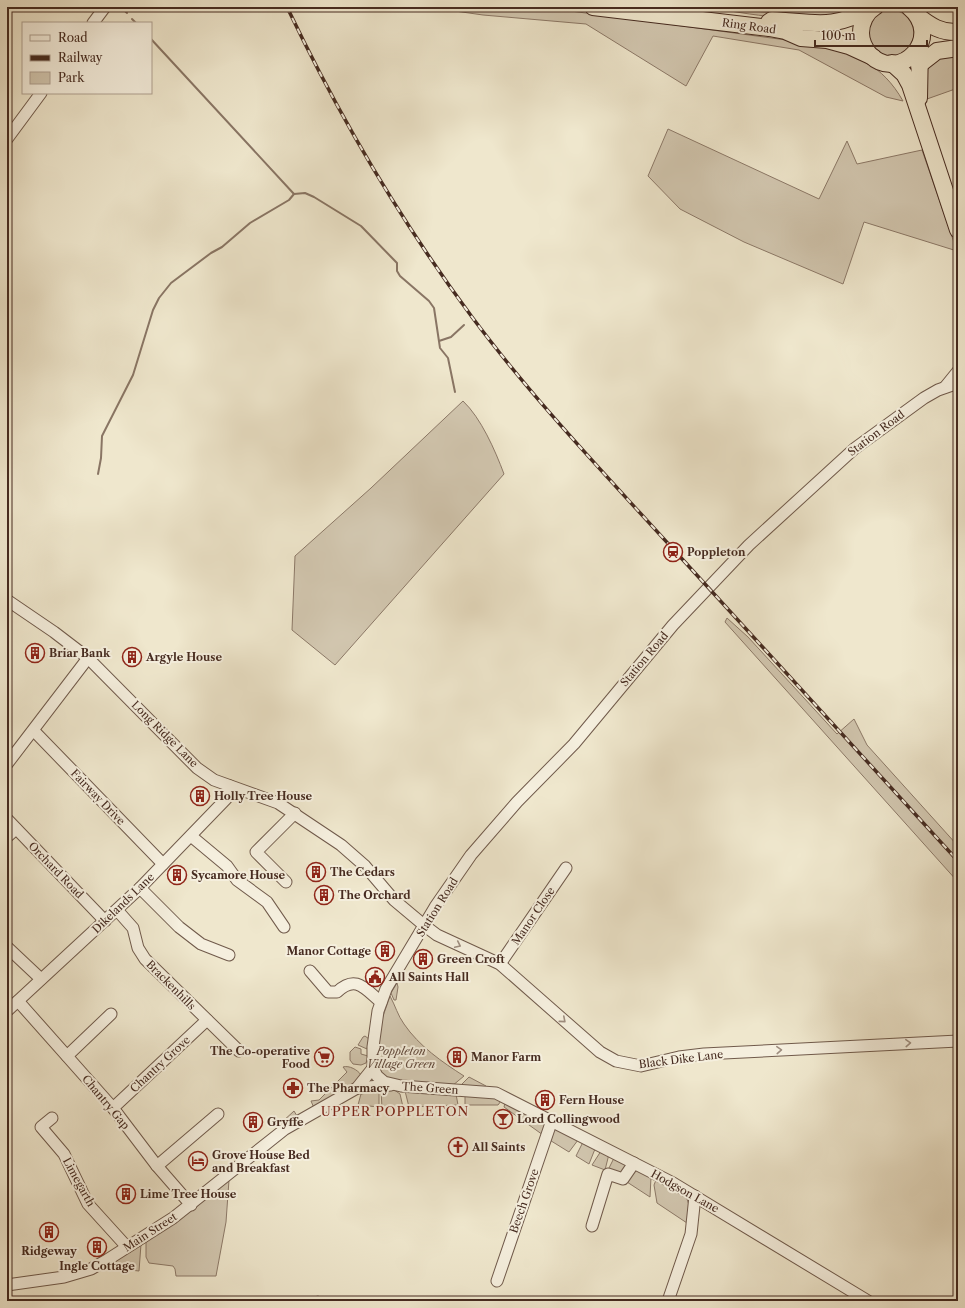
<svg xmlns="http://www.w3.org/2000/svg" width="965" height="1308" viewBox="0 0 965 1308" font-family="'Libre Caslon Text',serif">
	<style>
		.green { fill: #d2c7b0; stroke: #8c7968 }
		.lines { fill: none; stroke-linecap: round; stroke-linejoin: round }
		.stream { stroke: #897564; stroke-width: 2 }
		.minor-casing { stroke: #705a4b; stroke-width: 13 }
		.highway-casing { stroke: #462b20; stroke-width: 18 }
		.minor { stroke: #f5efde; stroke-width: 11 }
		.highway { stroke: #efe7cd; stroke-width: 16 }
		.rail-casing { stroke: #462b20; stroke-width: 3.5 }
		.rail { stroke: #f5efde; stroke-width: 2; stroke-dasharray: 6; stroke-linecap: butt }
		.oneway { stroke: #9e8d7f }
		.labels { text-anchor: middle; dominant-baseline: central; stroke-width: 4; stroke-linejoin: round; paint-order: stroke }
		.street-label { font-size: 11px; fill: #462b20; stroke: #f5efde }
		.poi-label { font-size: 11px; font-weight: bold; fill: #462b20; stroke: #f5efde; text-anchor: start }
		.park-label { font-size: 11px; font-style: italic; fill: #624a3d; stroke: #f5efde }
		.quarter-label { font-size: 13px; letter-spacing: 1px; fill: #7a1f14; stroke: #f5efde }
	</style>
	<rect width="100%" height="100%" fill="#efe7cd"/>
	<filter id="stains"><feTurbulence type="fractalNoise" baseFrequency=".005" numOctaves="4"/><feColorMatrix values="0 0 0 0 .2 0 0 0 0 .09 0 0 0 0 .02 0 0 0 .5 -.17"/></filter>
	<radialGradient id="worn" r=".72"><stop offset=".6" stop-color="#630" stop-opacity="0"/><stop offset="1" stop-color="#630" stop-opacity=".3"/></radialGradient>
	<g class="green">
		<path d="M427 7H541L816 44C855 54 882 64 903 101L886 97 799 50 713 36 686 86 586 24 483 15Z"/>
		<path d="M709 7 786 14 755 7H860C856 9 851 13 846 14 813 25 743 14 709 7Z"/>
		<circle cx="891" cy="33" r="23"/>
		<polygon points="958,51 958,88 927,99 922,93 923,65"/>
		<polygon points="668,129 819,199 847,141 857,164 922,150 957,251 864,222 843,284 744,242 680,209 648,176"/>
		<path d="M463 401C481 418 495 450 504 474L335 665 292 630 295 556 371 488Z"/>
		<polygon points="727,618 748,637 837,734 854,719 867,745 958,846 958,882 742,641 725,622"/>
		<polygon points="397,983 398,987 396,1000 394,1000 391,993"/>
		<path d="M390 996C395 1005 398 1016 404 1024 419 1046 442 1062 464 1076L452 1086 393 1082 381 1075 376 1061 381 1022Z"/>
		<polygon points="365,1036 369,1039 367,1049 358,1045 363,1037"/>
		<polygon points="355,1047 361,1049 361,1054 368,1056 366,1063 361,1065 353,1064 350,1060 350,1052"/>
		<path d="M343 1067C349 1065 358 1070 361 1075L359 1082 314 1108 311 1101 319 1100 347 1072Z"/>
		<polygon points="469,1077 486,1086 486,1087 485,1088 460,1086"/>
		<polygon points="393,1089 400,1094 403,1107 382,1108 381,1090"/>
		<polygon points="379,1091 379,1107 358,1105 361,1094"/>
		<polygon points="405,1091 456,1094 458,1105 409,1107"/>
		<polygon points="465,1096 492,1096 501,1101 498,1105 465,1105"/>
		<polygon points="505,1103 533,1115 546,1125 543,1135 504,1107"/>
		<polygon points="294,1111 297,1116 286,1126 282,1122"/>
		<polygon points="554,1128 578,1140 569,1152 548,1139"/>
		<polygon points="583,1142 595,1149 589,1164 576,1156"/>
		<polygon points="601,1151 609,1154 605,1170 592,1165"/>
		<polygon points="614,1158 628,1164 624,1175 608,1170"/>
		<polygon points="633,1169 651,1177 650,1197 627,1182"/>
		<polygon points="229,1180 226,1222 216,1276 176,1276 175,1269 173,1266 149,1263 146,1257 146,1242 191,1211"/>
		<polygon points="656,1180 686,1196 689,1205 687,1223 657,1203 654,1185"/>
		<polygon points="141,1244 139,1271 112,1268 113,1263"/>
		<polygon points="318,1296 329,1301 298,1301"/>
	</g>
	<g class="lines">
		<g class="stream">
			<polyline points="121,7 127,13"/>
			<polyline points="132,19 136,23"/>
			<polyline points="151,39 294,194 305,193 314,197 361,226 397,263 397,271 400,276 429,301 434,308 440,348 448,358 455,392"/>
			<polyline points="439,341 451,337 464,325"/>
			<polyline points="98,474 101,458 102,436 133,375 153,310 159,298 171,283 211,253 222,247 250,223 289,200 294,194"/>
		</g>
		<defs>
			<g id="minor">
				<polyline points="93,23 105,7"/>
				<polyline points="7,139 41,93"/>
				<polyline points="945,387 958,371"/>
				<polyline points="7,600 54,632 88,658 197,768 214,780 278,803 341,845 365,866 394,900 425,926 437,935 500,964 600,1052 616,1061 641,1066 679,1057 704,1054 958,1041"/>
				<polyline points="34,731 163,864"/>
				<polyline points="7,764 88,658"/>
				<polyline points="7,819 105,921"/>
				<polyline points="191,836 227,866 237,880 267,902 284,927"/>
				<polyline points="7,837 16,829"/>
				<polyline points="286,882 256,852 295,813"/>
				<polyline points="140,888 179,927 201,944 229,955"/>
				<polyline points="117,910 133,928 138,948 145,959 239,1051"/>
				<polyline points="7,947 41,979"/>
				<polyline points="500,964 566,868"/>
				<path d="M310 971 328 992H337C356 974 365 989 381 1002"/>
				<polyline points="18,1001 113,1108 157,1166 191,1205"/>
				<polyline points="7,1011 140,888 226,799 230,786"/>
				<polyline points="67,1056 111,1014"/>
				<polyline points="357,1088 391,1085"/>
				<polyline points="113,1108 207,1020"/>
				<polyline points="52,1118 41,1127 64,1154 88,1204 127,1247"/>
				<polyline points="157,1166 218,1114"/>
				<polyline points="592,1226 608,1174 623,1179 634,1163"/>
				<polyline points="497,1281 552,1120"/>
				<polyline points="7,1285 64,1277 91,1269 107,1260 173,1218 285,1129 357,1088 373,1068"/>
				<polyline points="668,1301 691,1234 695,1196"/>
				<polyline points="868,1301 673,1183 496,1093 401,1086 384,1082 377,1076 373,1068 373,1047 378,1011 386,989 435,907 471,855 517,802 574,744 673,625 749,545 854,449 924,398 938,390 958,383"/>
			</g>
			<g id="highway">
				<polyline points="593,7 769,28 785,31 801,38 827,40 849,46 873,57"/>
				<path d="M875 7C866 12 861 23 861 33 861 41 865 49 870 55 900 84 945 37 909 7"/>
				<path d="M918 16C930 26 942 33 958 32"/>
				<path d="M769 22 772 20C813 22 834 31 871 7"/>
				<polyline points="892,63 904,74 910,85 958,230"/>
				<polyline points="919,65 937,51 958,48"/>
				<polyline points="919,98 920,45"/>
			</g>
		</defs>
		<use href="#minor" class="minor-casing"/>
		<use href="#highway" class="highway-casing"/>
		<use href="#minor" class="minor"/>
		<use href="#highway" class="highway"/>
		<defs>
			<path id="rail" d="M287 7C339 116 400 220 472 317 533 399 604 473 673 549 768 653 863 757 958 861"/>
		</defs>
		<use href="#rail" class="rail-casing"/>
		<use href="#rail" class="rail"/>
	</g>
	<defs><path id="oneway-chevron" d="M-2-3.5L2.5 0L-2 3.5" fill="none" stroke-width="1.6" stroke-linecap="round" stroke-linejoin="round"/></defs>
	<g class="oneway">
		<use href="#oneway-chevron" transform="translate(458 945) rotate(25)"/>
		<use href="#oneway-chevron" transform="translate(563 1020) rotate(41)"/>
		<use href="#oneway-chevron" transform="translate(908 1043) rotate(-3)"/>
		<use href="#oneway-chevron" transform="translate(779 1050) rotate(-3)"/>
	</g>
	<defs>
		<symbol id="station-ring" viewBox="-11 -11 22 22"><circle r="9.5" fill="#f5efde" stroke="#8f2418" stroke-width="1.5"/><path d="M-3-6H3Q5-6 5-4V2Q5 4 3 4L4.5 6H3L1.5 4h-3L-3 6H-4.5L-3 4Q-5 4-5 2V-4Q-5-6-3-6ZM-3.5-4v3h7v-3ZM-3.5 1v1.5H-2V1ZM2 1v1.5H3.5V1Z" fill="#8f2418"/></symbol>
		<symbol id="building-ring" viewBox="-11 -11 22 22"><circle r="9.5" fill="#f5efde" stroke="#8f2418" stroke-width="1.5"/><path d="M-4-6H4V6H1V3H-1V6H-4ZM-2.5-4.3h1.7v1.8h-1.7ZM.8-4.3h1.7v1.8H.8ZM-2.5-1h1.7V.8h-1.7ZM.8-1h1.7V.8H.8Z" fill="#8f2418"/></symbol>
		<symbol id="civic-ring" viewBox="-11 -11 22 22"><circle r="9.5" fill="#f5efde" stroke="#8f2418" stroke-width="1.5"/><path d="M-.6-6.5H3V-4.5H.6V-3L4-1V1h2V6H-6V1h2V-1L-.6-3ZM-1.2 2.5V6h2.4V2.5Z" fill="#8f2418"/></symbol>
		<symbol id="supermarket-ring" viewBox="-11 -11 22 22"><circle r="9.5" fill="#f5efde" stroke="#8f2418" stroke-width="1.5"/><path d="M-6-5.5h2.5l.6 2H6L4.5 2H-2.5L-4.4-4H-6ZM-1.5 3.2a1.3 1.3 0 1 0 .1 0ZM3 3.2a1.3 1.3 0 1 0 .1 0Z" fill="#8f2418"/></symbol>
		<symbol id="pharmacy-ring" viewBox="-11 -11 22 22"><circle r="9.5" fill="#f5efde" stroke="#8f2418" stroke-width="1.5"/><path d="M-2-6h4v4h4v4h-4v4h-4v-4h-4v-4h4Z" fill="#8f2418"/></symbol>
		<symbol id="bar-ring" viewBox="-11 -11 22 22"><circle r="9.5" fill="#f5efde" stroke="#8f2418" stroke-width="1.5"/><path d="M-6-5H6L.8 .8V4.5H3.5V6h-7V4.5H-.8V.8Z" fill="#8f2418"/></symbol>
		<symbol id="church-ring" viewBox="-11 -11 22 22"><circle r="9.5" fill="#f5efde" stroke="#8f2418" stroke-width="1.5"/><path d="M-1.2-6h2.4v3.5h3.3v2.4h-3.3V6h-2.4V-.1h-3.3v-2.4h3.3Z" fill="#8f2418"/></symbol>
		<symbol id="hotel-ring" viewBox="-11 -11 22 22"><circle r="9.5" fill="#f5efde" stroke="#8f2418" stroke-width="1.5"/><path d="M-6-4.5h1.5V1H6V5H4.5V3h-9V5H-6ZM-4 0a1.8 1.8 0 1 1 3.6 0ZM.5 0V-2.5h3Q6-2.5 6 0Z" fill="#8f2418"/></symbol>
	</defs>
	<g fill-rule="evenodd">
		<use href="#station-ring" x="662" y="541" width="22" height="22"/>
		<use href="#building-ring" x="24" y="642" width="22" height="22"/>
		<use href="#building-ring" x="121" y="646" width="22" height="22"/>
		<use href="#building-ring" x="189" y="785" width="22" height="22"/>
		<use href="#building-ring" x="305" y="861" width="22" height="22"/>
		<use href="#building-ring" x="166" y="864" width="22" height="22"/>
		<use href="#building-ring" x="313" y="884" width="22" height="22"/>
		<use href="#building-ring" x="374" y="940" width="22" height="22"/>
		<use href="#building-ring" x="412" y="948" width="22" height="22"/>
		<use href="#civic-ring" x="364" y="966" width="22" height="22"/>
		<use href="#supermarket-ring" x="313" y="1046" width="22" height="22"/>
		<use href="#building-ring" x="446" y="1046" width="22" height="22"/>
		<use href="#pharmacy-ring" x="282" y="1077" width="22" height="22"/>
		<use href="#building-ring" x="534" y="1089" width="22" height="22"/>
		<use href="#bar-ring" x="492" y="1108" width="22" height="22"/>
		<use href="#building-ring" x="242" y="1111" width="22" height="22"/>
		<use href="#church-ring" x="447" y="1136" width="22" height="22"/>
		<use href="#hotel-ring" x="187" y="1150" width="22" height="22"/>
		<use href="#building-ring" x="115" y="1183" width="22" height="22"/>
		<use href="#building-ring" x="38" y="1221" width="22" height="22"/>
		<use href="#building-ring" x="86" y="1236" width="22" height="22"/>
	</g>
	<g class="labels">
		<g class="street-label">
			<text transform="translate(749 26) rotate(8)">Ring Road</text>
			<text transform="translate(876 433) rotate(-37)">Station Road</text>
			<text transform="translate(644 659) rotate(-50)">Station Road</text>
			<text transform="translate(165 734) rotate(45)">Long Ridge Lane</text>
			<text transform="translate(98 797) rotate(46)">Fairway Drive</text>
			<text transform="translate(56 870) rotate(46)">Orchard Road</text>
			<text transform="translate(123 903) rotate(-44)">Dikelands Lane</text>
			<text transform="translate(437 907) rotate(-58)">Station Road</text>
			<text transform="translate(533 916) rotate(-56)">Manor Close</text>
			<text transform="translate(171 985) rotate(45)">Brackenhills</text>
			<text transform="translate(681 1059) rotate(-7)">Black Dike Lane</text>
			<text transform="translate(160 1064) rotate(-43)">Chantry Grove</text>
			<text transform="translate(430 1088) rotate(4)">The Green</text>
			<text transform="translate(106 1102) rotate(50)">Chantry Gap</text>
			<text transform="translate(79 1182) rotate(61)">Limegarth</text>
			<text transform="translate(685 1191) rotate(29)">Hodgson Lane</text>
			<text transform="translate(524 1201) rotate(-71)">Beech Grove</text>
			<text transform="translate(150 1232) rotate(-33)">Main Street</text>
		</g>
		<g class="poi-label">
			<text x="687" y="552">Poppleton</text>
			<text x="49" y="653">Briar Bank</text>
			<text x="146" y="657">Argyle House</text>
			<text x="214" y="796">Holly Tree House</text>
			<text x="330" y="872">The Cedars</text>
			<text x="191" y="875">Sycamore House</text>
			<text x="338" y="895">The Orchard</text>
			<text x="371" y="951" text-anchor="end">Manor Cottage</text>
			<text x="437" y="959">Green Croft</text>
			<text x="389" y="977">All Saints Hall</text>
			<text x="310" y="1051" text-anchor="end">The Co-operative<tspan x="310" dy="13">Food</tspan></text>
			<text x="471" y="1057">Manor Farm</text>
			<text x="307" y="1088">The Pharmacy</text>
			<text x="559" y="1100">Fern House</text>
			<text x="517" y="1119">Lord Collingwood</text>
			<text x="267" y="1122">Gryffe</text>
			<text x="472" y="1147">All Saints</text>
			<text x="212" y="1155">Grove House Bed<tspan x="212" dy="13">and Breakfast</tspan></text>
			<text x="140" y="1194">Lime Tree House</text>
			<text x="49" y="1251" text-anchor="middle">Ridgeway</text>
			<text x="97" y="1266" text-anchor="middle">Ingle Cottage</text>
		</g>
		<g class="park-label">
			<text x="401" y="1051">Poppleton<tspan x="401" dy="13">Village Green</tspan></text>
		</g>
		<g class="quarter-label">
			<text x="395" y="1111">UPPER POPPLETON</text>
		</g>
	</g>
	<rect width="965" height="1308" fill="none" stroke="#efe7cd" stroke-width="24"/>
	<rect x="8" y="8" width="949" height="1292" fill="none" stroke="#462b20" stroke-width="2"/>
	<rect x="12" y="12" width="941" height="1284" fill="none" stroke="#462b20"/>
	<rect x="22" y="22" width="130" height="72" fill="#f5efde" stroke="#afa192"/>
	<rect x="30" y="35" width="20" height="6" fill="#f5efde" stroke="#afa192"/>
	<text x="58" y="42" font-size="12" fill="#462b20">Road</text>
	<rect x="30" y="55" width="20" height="6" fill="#462b20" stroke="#afa192"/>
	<text x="58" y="62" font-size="12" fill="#462b20">Railway</text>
	<rect x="30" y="72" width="20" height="12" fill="#d2c7b0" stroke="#afa192"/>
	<text x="58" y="82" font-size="12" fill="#462b20">Park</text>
	<path d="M815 40v6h112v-6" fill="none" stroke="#462b20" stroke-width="2"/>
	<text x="821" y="40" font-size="12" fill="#462b20" stroke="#f5efde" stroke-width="3" paint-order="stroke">100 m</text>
	<rect width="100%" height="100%" filter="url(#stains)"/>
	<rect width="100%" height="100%" fill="url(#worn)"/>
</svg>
